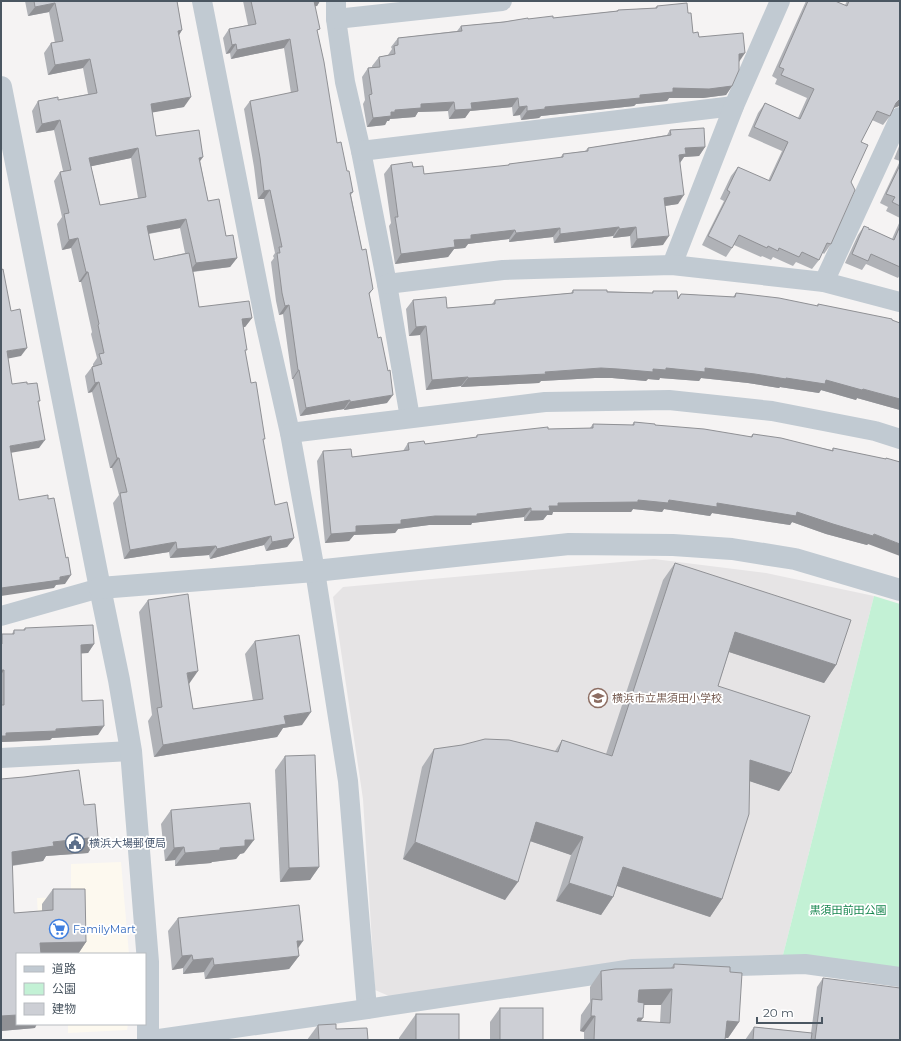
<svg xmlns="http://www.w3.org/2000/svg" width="901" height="1041" viewBox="0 0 901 1041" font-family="Montserrat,'Noto Sans JP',sans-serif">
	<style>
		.commercial { fill: #fdf9ef }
		.education { fill: #e6e4e5 }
		.green { fill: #c3f1d5 }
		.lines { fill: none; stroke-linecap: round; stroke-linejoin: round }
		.minor { stroke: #c1cad2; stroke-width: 20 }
		.tertiary { stroke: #c1cad2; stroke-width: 22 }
		.wall { fill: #b0b2b7; fill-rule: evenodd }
		.shaded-wall { fill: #909195 }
		.building { fill: #cdcfd5; stroke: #909195; fill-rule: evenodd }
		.labels { text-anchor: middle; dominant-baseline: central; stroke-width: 3.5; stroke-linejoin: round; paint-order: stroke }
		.education-label { font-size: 11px; fill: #785e54; stroke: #fff; text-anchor: start }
		.service-label { font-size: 11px; fill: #4e5e75; stroke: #fff; text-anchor: start }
		.park-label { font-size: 11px; fill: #17864f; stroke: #fff }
		.shop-label { font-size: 11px; fill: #366cbe; stroke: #fff; text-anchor: start }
	</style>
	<rect width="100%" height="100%" fill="#f5f3f3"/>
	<g class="commercial">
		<polygon points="121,862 129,954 40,954 37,898 71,897 71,864"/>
		<polygon points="68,1024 128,1024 127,1030 68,1033"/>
	</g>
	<polygon class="education" points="654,559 766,573 874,596 783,955 389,996 375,990 363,799 333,597 343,587"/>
	<polygon class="green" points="874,596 900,604 900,969 783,955"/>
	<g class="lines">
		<g class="minor">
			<polyline points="202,1 265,322 290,433 315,571 348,781 367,1009"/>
			<polyline points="336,1 336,19 345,82 361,151 387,284 410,418"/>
			<polyline points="336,19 502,1"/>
			<polyline points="361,151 734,106"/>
			<polyline points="672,265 734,106 780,1"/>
			<polyline points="824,282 900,117"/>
			<polyline points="387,284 503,270 672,265 824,282 900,302"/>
			<polyline points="290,433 545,402 669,400 772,411 875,431 900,439"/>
			<polyline points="1,616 100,588"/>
			<polyline points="1,758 131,751"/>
			<polyline points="152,1040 367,1009 633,969 805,964 900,977"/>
		</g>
		<g class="tertiary">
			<polyline points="1,87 100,588 119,680 131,751 148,962 148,1040"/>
			<polyline points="100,588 315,571 569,544 673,545 732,549 795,559 900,590"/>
		</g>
	</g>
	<g class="wall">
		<path d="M25 1H177L182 30 179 35 184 107 152 112 156 136 200 161 208 201 226 236 237 258 230 267 193 272 199 307 252 318 245 327H243L245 352 251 383 263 442 275 505 294 538 287 547 266 551 264 545 210 559 209 555 170 558 169 552 124 559 113 503 119 495 112 468H110L92 392 88 393 85 376 92 367 93 366V364L97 358 91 334 92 332 81 282H79L71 248 62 250 57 224 62 217 54 181 60 172 63 171 54 130 36 133 32 111 38 101 58 100 88 94 83 68 48 75 44 53 51 43H55L49 12 28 16ZM131 158 138 198 100 205 91 166ZM180 228 185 253 154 260 149 234Z"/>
		<polygon points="243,1 320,1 317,6 315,6 317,33 337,143 347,171 353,192 351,195 362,250 373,289 369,295 387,403 344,410 344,409 300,416 293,379 292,379 283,314 279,315 276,301 271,262 274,258 273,256 275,253 264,199 258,199 254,167 244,109 250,101 291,93 284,48 231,59 230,53 226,54 223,38 229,29 248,25"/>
		<polygon points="806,1 835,1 845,5 847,1 900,1 900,106 899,106 894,108 890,116 883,125 872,120 861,142 851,182 831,244 824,254 822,252 819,260 812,269 796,262 793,266 773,257 771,260 762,256 761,257 734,245 726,257 702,245 724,201 720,199 731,176 738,167 768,181 782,151 748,136 758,113 765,103 798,118 807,98 775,84 777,79 772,76"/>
		<polygon points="657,6 688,13 693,33 739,62 732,86 726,95 703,98 669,98 667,101 636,104 634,106 541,116 539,118 521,120 520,115 513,116 512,107 470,111 465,118 449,119 448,111 418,112 415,117 390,119 389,121 387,121 385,125 367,127 363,104 365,100 362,77 368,68 372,67 372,66 379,57 388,55 392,49 391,47 398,38 457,31 461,26 528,19 553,18 616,11 618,10 655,8"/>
		<polygon points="670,130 705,147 699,156 684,157 680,163 678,204 665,206 663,245 631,248 630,236 613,238 613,236 554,243 553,237 509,242 509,239 468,244 465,248 454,249 448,257 395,264 389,226 391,223 384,174 391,165 413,167 424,174 508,166 509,164 560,158 563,154 585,151 588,148 667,135"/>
		<polygon points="900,144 900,218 886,211 888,207 880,203 900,161 894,159"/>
		<polygon points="900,221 900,275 898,278 866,264 862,270 845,263 858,235 864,226 869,229 892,239"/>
		<polygon points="573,290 652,293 653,291 678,297 681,294 733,297 736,293 817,306 818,304 892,320 900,410 857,398 856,400 821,390 819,393 780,387 779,388 748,383 701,378 699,381 660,378 659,380 648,379 646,381 612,378 595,378 541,381 539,383 461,387 461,386 426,390 420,335 409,336 406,309 413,300 447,308 492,304 495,300 571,293"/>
		<polygon points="634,422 655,425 750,437 753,434 832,450 833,448 885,459 886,458 868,544 867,545 826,534 792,522 790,525 712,513 710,516 664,509 662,512 633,509 631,512 553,512 552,515 547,515 543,520 524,521 524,517 472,523 471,525 429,525 398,529 395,533 354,535 349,541 325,543 317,461 323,451 352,457 403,451 408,443 425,444 476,437 477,435 548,429 590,428 593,424 632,425"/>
		<polygon points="675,563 836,665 824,683 729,652 718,686 791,773 779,791 750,781 722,899 710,917 617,886 613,897 601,915 556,901 571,855 530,841 505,900 403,859 422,767 434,749 555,751 562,740 606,754 663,580"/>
		<polygon points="148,600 189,684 193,709 253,701 245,654 255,641 302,725 283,728 277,737 154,757 148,721 152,715 139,612"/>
		<polygon points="25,628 94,644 88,653 81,653 82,701 98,735 52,738 50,740 2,742 1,743 1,635 2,634 12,634 14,630 23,630"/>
		<polygon points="285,756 319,867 310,880 280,882 275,770"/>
		<polygon points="1,779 84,805 98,837 88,853 46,856 43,861 12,866 14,913 42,911 42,904 53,889 86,942 78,954 17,954 35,1028 1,1031"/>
		<polygon points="171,810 244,853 240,854 236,859 212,862 211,863 175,866 175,860 165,861 161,824"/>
		<polygon points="178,918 298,948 299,956 289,969 205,979 204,972 183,974 183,968 172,970 168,931"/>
		<path d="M674 964 730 972 739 1022 728 1038H725V1040H584V1032L580 1031 581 1015 590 1002V987L601 971 671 968ZM644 1005H661L660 1023 641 1021Z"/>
		<polygon points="823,978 900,1040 745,1040 754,1027 811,1033 817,987"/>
		<polygon points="500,1008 543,1040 490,1040 490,1022"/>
		<polygon points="416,1014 459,1040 399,1040 399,1038"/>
		<polygon points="318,1025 336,1029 368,1040 307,1040"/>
	</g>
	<g class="shaded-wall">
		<polygon points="312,1 320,1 317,6 307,8"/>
		<polygon points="55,3 49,12 28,16 35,7"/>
		<polygon points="182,30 176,40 178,31"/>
		<polygon points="290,39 284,48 231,59 237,50"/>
		<polygon points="236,44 230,53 226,54 232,45"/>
		<polygon points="745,53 739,62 739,54"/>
		<polygon points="90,59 83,68 48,75 55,65"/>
		<polygon points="732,86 726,95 703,98 669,98 667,101 636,104 634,106 541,116 539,118 521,120 527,111 545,107 640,95 673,88"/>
		<polygon points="191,97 184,107 144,114 151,104"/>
		<polygon points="518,98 512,107 470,111 465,118 449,119 455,110 471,103"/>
		<polygon points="900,99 900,106 899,106 893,108 896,103"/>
		<polygon points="454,102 448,111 418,112 415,117 390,119 389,121 387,121 385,125 367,127 373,118 391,112 395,110 421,104"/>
		<polygon points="527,106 520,115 513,116 519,107"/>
		<polygon points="60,120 54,130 36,133 42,124"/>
		<polygon points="705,147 699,156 684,157 679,164 679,155 685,148"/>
		<polygon points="138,148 131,158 83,168 89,158"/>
		<polygon points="203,157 196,167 199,158"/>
		<polygon points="270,190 264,199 258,199 264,191"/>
		<polygon points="684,195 678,204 658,207 664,198"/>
		<polygon points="186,219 180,228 140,235 147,226"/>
		<polygon points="619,227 613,236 554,243 560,234"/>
		<polygon points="636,227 630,236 613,238 619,229"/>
		<polygon points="560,228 553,237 509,242 516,233"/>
		<polygon points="515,230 509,239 468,244 465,248 454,249 448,257 395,264 401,254 454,240 471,235"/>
		<polygon points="669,236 663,245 631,248 637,239"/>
		<polygon points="78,238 71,248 62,250 69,240"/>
		<polygon points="237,258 230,267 189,272 196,263"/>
		<polygon points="86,272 88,272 81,282 79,282"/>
		<polygon points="289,305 283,314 279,315 285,306"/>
		<polygon points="252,318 245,327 235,328 242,319"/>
		<polygon points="426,326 420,335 409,336 416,327"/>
		<polygon points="27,348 21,356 1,360 7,351"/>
		<polygon points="601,368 653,369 666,368 705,368 786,378 826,380 863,389 900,399 900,410 857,398 856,400 821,390 819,393 780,387 779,388 748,383 701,378 699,381 660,378 659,380 648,379 646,381 612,378 595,378 541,381 539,383 461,387 468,378 545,372"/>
		<polygon points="298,370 299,370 293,379 292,379"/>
		<polygon points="468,377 461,386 426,390 432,380"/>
		<polygon points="99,382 92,392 88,393 95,383"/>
		<polygon points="393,395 387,403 344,410 350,402"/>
		<polygon points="350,400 344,409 300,416 306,408"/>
		<polygon points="45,440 39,448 4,454 10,446"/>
		<polygon points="117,458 119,458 112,468 110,468"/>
		<polygon points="638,500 669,500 717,503 797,512 874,534 900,544 900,556 868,544 867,545 826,534 792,522 790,525 712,513 710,516 664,509 662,512 633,509 631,512 553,512 552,515 547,515 543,520 524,521 531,511 558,503"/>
		<polygon points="531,508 524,517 472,523 471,525 429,525 398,529 395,533 354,535 349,541 325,543 331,534 356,526 401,520 435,516 477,514"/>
		<polygon points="271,536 264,545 210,559 217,549"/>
		<polygon points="294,538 287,547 266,551 272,542"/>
		<polygon points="176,542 169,552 124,559 130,550"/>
		<polygon points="216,546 209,555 170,558 177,549"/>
		<polygon points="71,575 65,584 56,585 54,588 1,596 1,588"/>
		<polygon points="735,632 836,665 824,683 723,650"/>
		<polygon points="94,644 88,653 75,654 81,645"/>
		<polygon points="1,670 4,670 1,675"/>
		<polygon points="198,671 189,684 187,673"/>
		<polygon points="311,712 302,725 283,728 277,737 154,757 163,745 284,716"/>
		<polygon points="104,726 98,735 52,738 50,740 2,742 1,743 1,736 6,733"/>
		<polygon points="750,760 791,773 779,791 737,777"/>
		<polygon points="536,822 583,837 571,855 524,839"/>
		<polygon points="98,837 88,853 46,856 43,861 1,867 12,852 53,842"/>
		<polygon points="245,840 254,840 244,853 240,854 236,859 212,862 211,863 175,866 185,853 220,848"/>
		<polygon points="415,842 518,882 505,900 403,859"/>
		<polygon points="184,847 175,860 165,861 174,848"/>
		<polygon points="319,867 310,880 280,882 289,868"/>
		<polygon points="623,867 722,899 710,917 611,884"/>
		<polygon points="569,883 613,897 601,915 556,901"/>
		<polygon points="297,941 303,941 294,954"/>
		<polygon points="86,942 78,954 32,954 40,943"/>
		<polygon points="192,955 183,968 172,970 182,956"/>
		<polygon points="299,956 289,969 205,979 214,965"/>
		<polygon points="213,958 204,972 183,974 193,960"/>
		<polygon points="672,989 661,1005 628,1005 639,990"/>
		<polygon points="17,1015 17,1024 37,1024 35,1028 1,1031 1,1016"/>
		<polygon points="591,1016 595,1016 584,1032 580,1031"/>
		<polygon points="638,1018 643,1018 632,1034"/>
		<polygon points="727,1021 739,1022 728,1038 715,1037"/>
	</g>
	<g class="building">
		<path d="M34 1H177L182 30 178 31 191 97 151 104 156 136 199 130 203 157 199 158 208 201 219 199 226 236 233 235 237 258 196 263 186 219 147 226 154 260 189 253 194 277 199 307 249 301 252 318 242 319 247 350H245L251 383 256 382 265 439H263L275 505 287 502 294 538 272 542 271 536 217 549 216 546 177 549 176 542 130 550 120 493 127 492 119 458H117L99 382 95 383 92 367 102 364 99 354 104 353 98 325 99 324 88 272H86L78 238 69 240 64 214 69 213 60 172 71 170 60 120 42 124 38 101 58 97V100L97 93 90 59 55 65 51 43 63 41 55 3 35 7ZM138 148 146 197 100 205 89 158Z"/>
		<polygon points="251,1 314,1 320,29 317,30 324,62 337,143 341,142 347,171 349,171 353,192 350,193 362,250 366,249 373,289 369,293 378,338 381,337 388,371 390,370 393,395 350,402 350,400 306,408 299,370 298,370 289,305 285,306 282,293 277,253 280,253 279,247 282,247 270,190 264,191 260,158 250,101 298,91 290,39 237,50 236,44 232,45 229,29 256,24"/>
		<polygon points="808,1 835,1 847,6 849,1 900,1 900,99 896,103 890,116 877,111 861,142 868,145 851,182 855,190 831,244 827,243 819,260 802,252 799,257 779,248 778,251 768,246 767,248 739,235 732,248 708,236 730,192 727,190 738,167 770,181 788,142 754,127 765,103 800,119 814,89 781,75 784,69 779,67"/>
		<polygon points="687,3 688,13 691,13 693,33 698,32 699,37 743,33 745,53 739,54 739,70 732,86 709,89 673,88 673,92 640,95 640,98 545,107 545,109 527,111 527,106 519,107 518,98 471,103 472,109 455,110 454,102 421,104 421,108 395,110 395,112 391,112 391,116 373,118 369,95 372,94 368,68 380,67 379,57 395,54 394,46 398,45 398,38 462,31 461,26 504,22 528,18 528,19 553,16 553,18 618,11 618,10 657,8 657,6"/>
		<polygon points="704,128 705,147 685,148 686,154 679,155 684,195 664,198 669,236 637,239 636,227 619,229 619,227 560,234 560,228 516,233 515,230 471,235 471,239 454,240 455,247 401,254 395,217 398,217 391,165 412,162 413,167 423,166 424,174 509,165 509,164 563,157 563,154 588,151 588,148 671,135 670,130"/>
		<polygon points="900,165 900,206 892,202 895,197 886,194"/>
		<polygon points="864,226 869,228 869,230 870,229 894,240 900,226 900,267 871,254 868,261 852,254"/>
		<polygon points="3,269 11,311 20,309 27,348 7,351 12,384 27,382 27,384 37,383 40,401 38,401 45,440 10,446 19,500 48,495 48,499 54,498 66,558 68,557 71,575 60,577 60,580 1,588 1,270"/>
		<polygon points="573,290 607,290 607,292 653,293 653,291 677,291 678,299 681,294 735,297 736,293 779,298 818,306 818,304 892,319 892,320 900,323 900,399 863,389 862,390 826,380 825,384 786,378 786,379 755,374 705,368 705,372 666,368 666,370 653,369 653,372 618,369 601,368 545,372 546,374 468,378 468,377 432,380 426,326 416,327 413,300 446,297 447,308 495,304 495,300 573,293"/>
		<polygon points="634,422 655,424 655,425 704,429 752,437 753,434 781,438 833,451 833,448 886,459 886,458 900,462 900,544 874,534 873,536 833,524 797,512 796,516 717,503 717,507 669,500 668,503 638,500 638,502 558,503 558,506 549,506 550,511 531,511 531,508 477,514 477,516 435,516 401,520 401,524 356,526 356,532 331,534 323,451 351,449 352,457 409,450 408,443 424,441 425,444 477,437 477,435 548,427 548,429 593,428 593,424 634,425"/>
		<polygon points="675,563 851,620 836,665 735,632 718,686 810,716 791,773 750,760 749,814 722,899 623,867 613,897 569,883 583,837 536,822 518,882 415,842 434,749 462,745 485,739 509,740 558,752 562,740 612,756"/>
		<polygon points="188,594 198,671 187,673 193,709 263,699 255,641 299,635 311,712 284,716 286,724 163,745 157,708 162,707 148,600"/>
		<polygon points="93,625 94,644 81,645 82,701 103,700 104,726 56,729 56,731 6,733 6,736 1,736 1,705 4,705 4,670 1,670 1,644 2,644 2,634 14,634 14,630 25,630 25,628"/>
		<polygon points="315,755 319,867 289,868 285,756"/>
		<polygon points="79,770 84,805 95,804 98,837 53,842 54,846 12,852 14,913 53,910 53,889 85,889 86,942 40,943 41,954 17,954 17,1015 1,1016 1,779 24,777"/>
		<polygon points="250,803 254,840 245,840 245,846 220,848 220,850 185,853 184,847 174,848 171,810"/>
		<polygon points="299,905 303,941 297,941 299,956 214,965 213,958 193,960 192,955 182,956 178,918"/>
		<path d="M674 964 730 967V972L742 973 739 1022 727 1021 725 1040H594L595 1016H591L592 999 602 1000 601 971 615 969 674 968ZM672 989 670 1023 637 1021 638 1018H643L644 1003 638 1002 639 990Z"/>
		<polygon points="823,978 900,988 900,1040 815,1040"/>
		<rect x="500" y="1008" width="43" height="32"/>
		<rect x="416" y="1014" width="43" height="26"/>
		<polygon points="336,1024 336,1029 367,1028 368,1040 319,1040 318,1025"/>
		<polygon points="754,1027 812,1033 811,1040 753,1040"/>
	</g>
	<defs>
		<symbol id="school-ring" viewBox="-11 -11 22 22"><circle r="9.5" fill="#fff" stroke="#8d6e63" stroke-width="1.5"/><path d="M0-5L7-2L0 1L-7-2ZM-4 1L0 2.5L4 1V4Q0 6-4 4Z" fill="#8d6e63"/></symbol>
		<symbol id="civic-ring" viewBox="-11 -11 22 22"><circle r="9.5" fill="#fff" stroke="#5c6f8a" stroke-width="1.5"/><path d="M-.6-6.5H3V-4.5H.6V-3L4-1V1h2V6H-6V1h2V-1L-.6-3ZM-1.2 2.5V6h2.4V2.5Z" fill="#5c6f8a"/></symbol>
		<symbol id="supermarket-ring" viewBox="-11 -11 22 22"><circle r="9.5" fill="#fff" stroke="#3f7fe0" stroke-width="1.5"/><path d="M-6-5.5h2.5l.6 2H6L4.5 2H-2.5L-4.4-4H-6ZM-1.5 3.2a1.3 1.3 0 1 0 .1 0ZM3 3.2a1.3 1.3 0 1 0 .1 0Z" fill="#3f7fe0"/></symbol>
	</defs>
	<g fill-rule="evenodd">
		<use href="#school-ring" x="587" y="687" width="22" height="22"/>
		<use href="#civic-ring" x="64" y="832" width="22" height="22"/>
		<use href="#supermarket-ring" x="48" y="918" width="22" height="22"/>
	</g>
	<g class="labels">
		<g class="education-label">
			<text x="612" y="698">横浜市立黒須田小学校</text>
		</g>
		<g class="service-label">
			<text x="89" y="843">横浜大場郵便局</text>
		</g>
		<g class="park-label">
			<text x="848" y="910">黒須田前田公園</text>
		</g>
		<g class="shop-label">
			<text x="73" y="929">FamilyMart</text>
		</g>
	</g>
	<rect width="901" height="1041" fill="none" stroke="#4a5661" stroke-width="4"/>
	<rect x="16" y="953" width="130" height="72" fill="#ffffff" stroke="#b7bbc0"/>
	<rect x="24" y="966" width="20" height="6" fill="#c1cad2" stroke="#b7bbc0"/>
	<text x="52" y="973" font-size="12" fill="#4a5661">道路</text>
	<rect x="24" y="983" width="20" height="12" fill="#c3f1d5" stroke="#b7bbc0"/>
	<text x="52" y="993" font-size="12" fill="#4a5661">公園</text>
	<rect x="24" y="1003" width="20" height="12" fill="#cdcfd5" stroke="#b7bbc0"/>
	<text x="52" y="1013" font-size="12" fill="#4a5661">建物</text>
	<path d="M757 1017v6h65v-6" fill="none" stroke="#4a5661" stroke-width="2"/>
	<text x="763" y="1017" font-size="12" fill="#4a5661" stroke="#ffffff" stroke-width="3" paint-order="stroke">20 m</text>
</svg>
